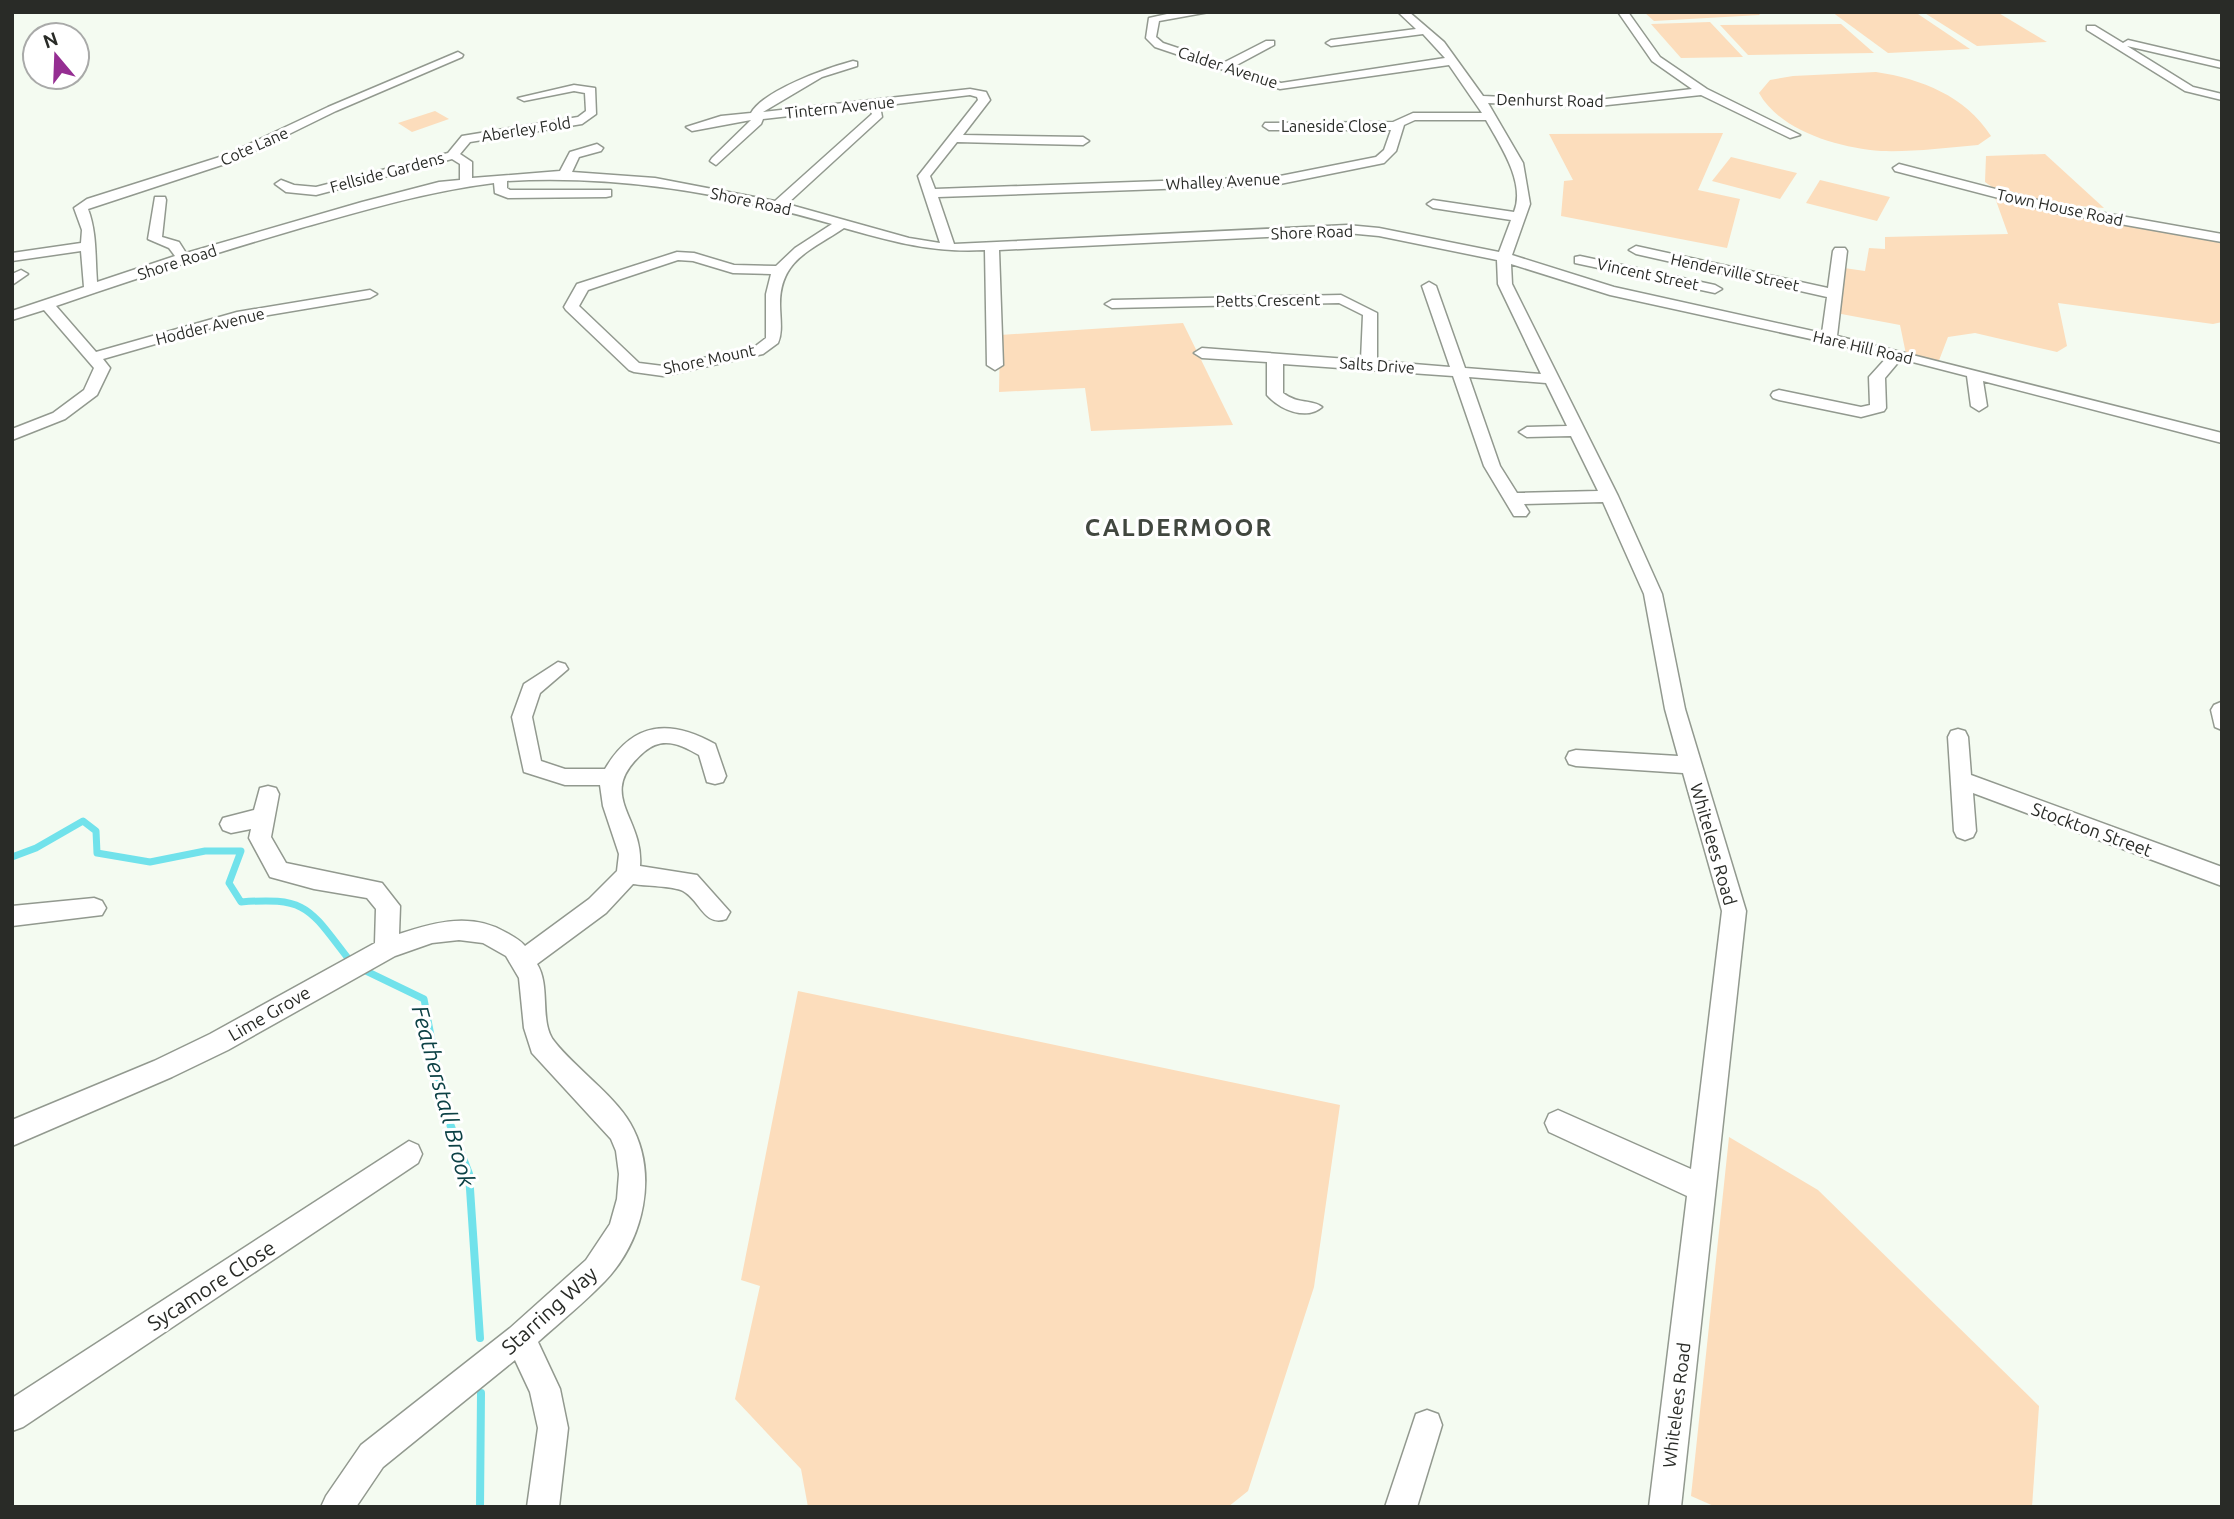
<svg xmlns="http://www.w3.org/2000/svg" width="2234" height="1519" viewBox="0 0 2234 1519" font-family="Ubuntu,sans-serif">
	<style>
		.green { fill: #fcddbc }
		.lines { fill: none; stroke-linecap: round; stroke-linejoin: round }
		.stream-far1 { stroke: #71e2eb; stroke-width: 7 }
		.stream { stroke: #71e2eb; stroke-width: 8 }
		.minor-casing { stroke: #92998f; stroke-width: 3 }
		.minor { fill: #fff; fill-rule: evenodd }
		.labels { text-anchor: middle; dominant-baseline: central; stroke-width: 6; stroke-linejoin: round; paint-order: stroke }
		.far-street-label { font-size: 16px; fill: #292b27; stroke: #fff }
		.street-label { font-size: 18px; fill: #292b27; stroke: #fff }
		.near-street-label { font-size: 21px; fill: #292b27; stroke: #fff }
		.near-water-label { font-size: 23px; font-style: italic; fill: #0c4145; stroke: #fff }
		.district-label { font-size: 24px; font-weight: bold; letter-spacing: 2px; fill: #41473f; stroke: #fff }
	</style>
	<rect width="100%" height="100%" fill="#f4fbf1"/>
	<g class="green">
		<polygon points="1644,12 1757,12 1760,15 1654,21"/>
		<polygon points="1832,12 1915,12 1970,49 1888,53"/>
		<polygon points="1923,12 1997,12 2047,42 1977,46"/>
		<polygon points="1710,22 1743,57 1681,58 1651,24"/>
		<polygon points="1841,24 1874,53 1748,55 1720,25"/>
		<path d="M1876 72C1922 79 1965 96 1991 136L1978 145C1946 148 1913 152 1881 151 1839 148 1780 131 1759 93L1770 80 1793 76Z"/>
		<polygon points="435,111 449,119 412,132 398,123"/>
		<polygon points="1723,133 1698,190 1740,199 1727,248 1561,216 1564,181 1573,180 1549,134"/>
		<polygon points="2045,154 2104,208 2055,204 1992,187 1985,182 1986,156"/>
		<polygon points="1731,157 1797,173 1780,199 1712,181"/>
		<polygon points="1820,180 1890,197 1877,221 1806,203"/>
		<polygon points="1994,195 2222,239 2222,322 2213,324 2058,303 2067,346 2057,352 1975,333 1948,337 1938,363 1906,354 1900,325 1836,313 1844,268 1865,271 1869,248 1885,249 1885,237 2008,234"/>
		<polygon points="1183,323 1233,425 1091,431 1085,388 999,392 1000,335"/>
		<polygon points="798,991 1340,1105 1314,1287 1248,1491 1228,1507 808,1507 801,1469 735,1399 760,1286 741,1280"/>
		<polygon points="1729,1137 1818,1190 2039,1406 2032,1507 1716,1507 1691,1496"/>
	</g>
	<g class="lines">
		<g class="stream-far1">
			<path d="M12 857 36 848 83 821 96 831 97 853 150 862 205 851H241L229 883 241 902C307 897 309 908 347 957"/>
			<polyline points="366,971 424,999 436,1062"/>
		</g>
		<g class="stream">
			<polyline points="435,1060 439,1095 469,1174 480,1338"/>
			<polyline points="480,1507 481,1393"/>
		</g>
		<defs>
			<g id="minor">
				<path d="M1176 12H1209L1159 21 1156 37 1163 43 1223 63 1266 41H1274V45L1233 67 1281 83 1445 58 1423 34 1331 46 1326 43 1331 40 1416 29 1398 12H1409L1444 42 1483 96 1589 101 1692 89 1652 61 1618 12H1628L1660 57 1707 89 1800 135 1790 138 1701 95 1589 107 1488 103 1523 163 1530 204 1512 255 1614 287 1822 333 1827 297 1636 254 1629 250 1636 246 1828 288 1833 251 1835 248H1845L1847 251 1837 336 2222 433V443L1983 381 1987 406 1979 411 1971 406 1967 376 1901 359 1885 378 1886 408 1884 411 1861 417 1779 400 1773 398 1771 395 1773 392 1779 390 1861 407 1870 405 1869 377 1888 356 1610 295 1511 264 1512 284 1618 496 1662 594 1685 709 1746 911 1681 1507H1649L1687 1196 1549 1132 1545 1123 1549 1114 1558 1110 1691 1169 1722 911 1683 773 1576 766 1569 764 1566 758 1569 752 1576 750 1678 756 1665 709 1644 594 1603 502 1524 504 1529 512 1526 516H1514L1484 466 1453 376 1283 364V393C1299 405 1312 399 1322 407 1306 421 1279 409 1267 395V362L1202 358 1194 353 1202 348 1361 360 1363 315 1339 303 1112 308 1105 304 1112 300 1341 295 1377 313V361L1450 367 1422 286 1429 282 1436 286 1465 368 1541 374 1498 284 1497 260 1379 236 1347 233 999 250 1003 365 995 370 987 365 985 250C933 253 894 242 844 228 812 250 780 259 780 304 780 317 783 332 778 343L763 354 663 376 634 372 629 370 566 310 564 307 577 284 677 252 694 253 734 265 776 266 795 248 832 224C723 193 620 175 507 181V188L510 190H611V196L606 197 508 198 495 193 494 183C428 191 366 210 301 228 219 252 137 278 56 306L96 352 237 312 370 290 377 294 370 298 239 320 103 359 110 368 97 395 65 419 12 440V429L53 413 84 390 94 368 44 310 12 320V311L84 287 81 251 12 261V253L81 243 82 230 74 208 87 199 226 155 328 107 458 52 463 55 462 57 336 111 234 161 88 209C97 233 95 257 97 282L175 256 169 248 148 239 155 197H165L166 200 162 237 179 242 186 253 362 202 439 182 460 180V164L452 159 316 195 286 192 275 184 281 180 294 185 316 187 448 153 462 136 578 117 586 111 585 93 574 91 524 101 518 98 574 85 595 88 596 114 582 124 470 142 460 154 472 162V178L560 171 570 152 597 144 603 148 601 151 579 157 572 172 655 178 775 201 872 114 869 107 763 119 761 124 716 165 710 161 712 158 751 120 692 131 686 127 721 116 751 113C764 90 827 68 853 61L857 62V66L822 77 763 112 970 89 986 92 990 100 963 135 1083 137 1089 141 1083 145 957 142 930 176 935 189 1275 177 1376 157 1384 150 1391 130H1269L1263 126 1265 123 1393 122 1413 113H1482L1449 65 1280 89 1155 47 1146 38 1149 18ZM970 95 977 97 978 100 918 176 940 243 909 238 787 204 882 117 880 106ZM1415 120H1486C1500 145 1526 183 1514 212L1433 200 1427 204 1433 208 1511 220 1499 252 1379 228 1347 225 954 244 938 197 1275 185 1384 163 1396 151 1404 125ZM678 260 693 261 733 273 771 274 766 294V338L753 348 663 366 639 363 579 306 588 290ZM1469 377 1546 383 1567 426 1527 427 1519 432 1527 437 1571 436 1598 491 1517 493 1500 466Z"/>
				<polygon points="2087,26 2095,26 2123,43 2128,40 2222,62 2222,68 2127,46 2193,87 2222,94 2222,100 2185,91 2087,30"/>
				<polygon points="1899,164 2053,204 2222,234 2222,242 2052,212 1895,171 1893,168"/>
				<polygon points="1580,256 1715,285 1722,289 1715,293 1575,263 1575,257"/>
				<polygon points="21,270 28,274 12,285 12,274"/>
				<path d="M558 662 565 664 568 669 540 693 532 717 541 761 565 769H605C633 721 670 719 715 744L726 776 723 782 715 784 707 782 699 755C680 744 662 736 644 752 594 795 644 816 640 866L697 875 730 912 726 919C704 927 700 900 683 891 673 886 645 886 633 884L606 913 537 964C551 986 539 1022 554 1041 574 1067 615 1096 630 1123 659 1173 644 1240 605 1281 584 1303 560 1322 538 1342L560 1389 568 1428 559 1507H527L538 1428 530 1392 515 1360 383 1467 356 1507H321L326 1496 361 1445 510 1328 586 1260 610 1224 617 1199 619 1174 616 1151 611 1139 532 1053 524 1028 519 978 506 956 483 943 459 940 432 943 395 956 228 1050 172 1077 12 1146V1120L154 1061 210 1034 375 943 376 909 367 898 314 889 270 877 249 838 251 829 231 833 223 830 220 824 223 818 254 810 260 788 268 786 276 788 279 794 271 837 286 863 382 883 400 906 399 934C435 922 472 912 507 933 514 937 520 940 525 946L589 899 617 871 619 854 603 806 600 785H565L524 772 512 717 524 684Z"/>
				<polygon points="2221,702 2222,703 2222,730 2215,727 2211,710 2214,705"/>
				<polygon points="1958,729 1965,731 1968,737 1971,775 2222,867 2222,886 1973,793 1976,831 1973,837 1965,840 1957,837 1954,831 1948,737 1951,731"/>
				<polygon points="94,898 102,901 106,908 102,915 12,926 12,906"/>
				<polygon points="409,1141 418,1145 422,1154 418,1163 23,1427 12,1431 12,1398"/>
				<polygon points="1427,1410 1438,1414 1442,1425 1417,1507 1385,1507 1416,1414"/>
			</g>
		</defs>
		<use href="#minor" class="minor-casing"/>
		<use href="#minor" class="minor"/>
	</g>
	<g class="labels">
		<g class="far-street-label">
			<text transform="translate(1228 67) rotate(18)">Calder Avenue</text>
			<text transform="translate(1550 100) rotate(1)">Denhurst Road</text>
			<text transform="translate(840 107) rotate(-6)">Tintern Avenue</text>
			<text x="1334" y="126">Laneside Close</text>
			<text transform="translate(526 129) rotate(-9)">Aberley Fold</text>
			<text transform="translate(254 146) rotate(-24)">Cote Lane</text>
			<text transform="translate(387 172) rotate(-15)">Fellside Gardens</text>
			<text transform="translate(1223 181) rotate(-3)">Whalley Avenue</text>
			<text transform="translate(751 201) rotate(12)">Shore Road</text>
			<text transform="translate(2060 207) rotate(12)">Town House Road</text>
			<text transform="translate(1312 232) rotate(-2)">Shore Road</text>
			<text transform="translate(177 262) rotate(-18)">Shore Road</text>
			<text transform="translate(1735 272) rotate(12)">Henderville Street</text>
			<text transform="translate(1648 274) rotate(12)">Vincent Street</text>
			<text transform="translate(1268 300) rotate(-1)">Petts Crescent</text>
			<text transform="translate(210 326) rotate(-14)">Hodder Avenue</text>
			<text transform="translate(1863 347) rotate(13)">Hare Hill Road</text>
			<text transform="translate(709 359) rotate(-12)">Shore Mount</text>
			<text transform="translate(1377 365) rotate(4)">Salts Drive</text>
		</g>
		<g class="street-label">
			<text transform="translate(2092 829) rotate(20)">Stockton Street</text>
			<text transform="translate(1714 844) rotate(74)">Whitelees Road</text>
			<text transform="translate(269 1013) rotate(-30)">Lime Grove</text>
			<text transform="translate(1676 1405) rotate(-83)">Whitelees Road</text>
		</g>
		<g class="near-street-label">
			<text transform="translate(211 1285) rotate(-33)">Sycamore Close</text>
			<text transform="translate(549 1310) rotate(-42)">Starring Way</text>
		</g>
		<g class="near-water-label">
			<text transform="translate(444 1096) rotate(75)">Featherstall Brook</text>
		</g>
		<g class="district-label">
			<text x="1179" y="527">CALDERMOOR</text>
		</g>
	</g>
	<rect width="2234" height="1519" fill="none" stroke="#292b27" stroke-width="28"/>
	<g transform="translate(56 56) rotate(341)"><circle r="33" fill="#ffffff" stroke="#a9aaa9" stroke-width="2"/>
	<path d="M0-5L12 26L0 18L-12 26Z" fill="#952e92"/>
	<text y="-10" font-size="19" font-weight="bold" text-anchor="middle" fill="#292b27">N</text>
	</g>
</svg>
